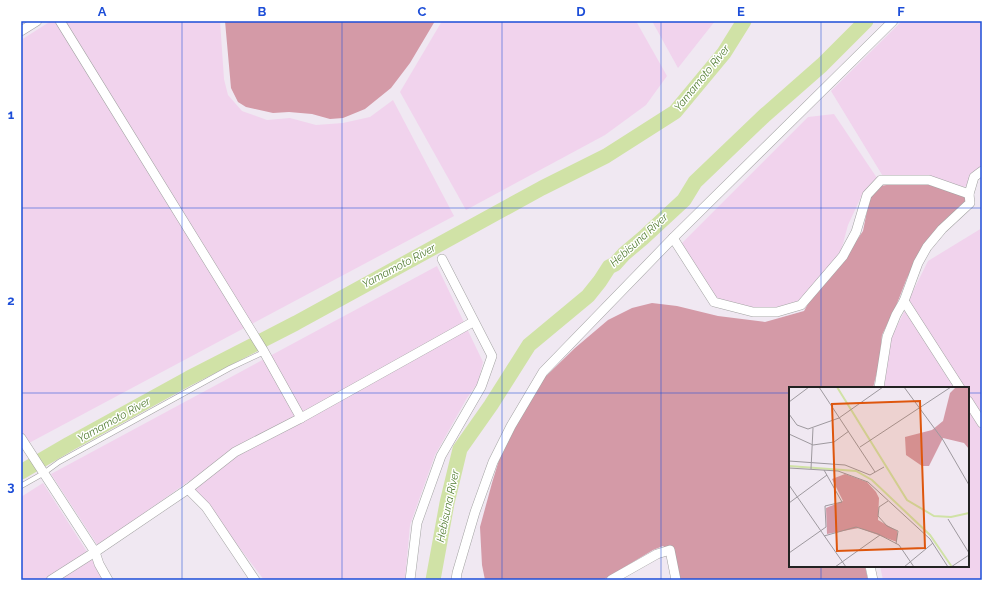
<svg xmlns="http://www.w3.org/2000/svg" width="1003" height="601" viewBox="0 0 1003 601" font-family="Raleway,sans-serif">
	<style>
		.farmland { fill: #f1d3ed }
		.forest { fill: #d49aa7 }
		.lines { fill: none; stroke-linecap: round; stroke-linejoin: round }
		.river { stroke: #d0e2a6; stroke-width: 15 }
		.service-casing { stroke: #a3a3a3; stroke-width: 5.5 }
		.minor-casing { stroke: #a3a3a3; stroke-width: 10 }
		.service { stroke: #fff; stroke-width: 4.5 }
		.minor { stroke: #fff; stroke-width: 9 }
		.grid { fill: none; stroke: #1d4ed8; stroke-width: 1; stroke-opacity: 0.55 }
		.labels { text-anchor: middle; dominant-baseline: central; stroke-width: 3; stroke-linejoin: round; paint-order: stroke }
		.water-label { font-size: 11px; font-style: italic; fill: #537e33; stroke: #fff }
		.inset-river { fill: none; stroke: #d0e2a6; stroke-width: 2 }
		.inset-road { fill: none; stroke: #9e999f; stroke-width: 1 }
		.view { fill: #de560d; fill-opacity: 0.15; stroke: #de560d; stroke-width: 2 }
		.inset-edge { fill: none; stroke: #222; stroke-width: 2 }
		.neatline { fill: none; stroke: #1d4ed8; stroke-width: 1.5 }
		.grid-label { font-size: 13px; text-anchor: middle; font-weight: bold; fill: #1d4ed8 }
	</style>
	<rect width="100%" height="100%" fill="#f0e8f2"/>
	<g class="farmland">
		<polygon points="51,21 220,21 224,79 228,95 242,111 267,120 290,118 316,125 343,123 370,117 393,100 454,216 29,443 21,449 21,40"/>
		<polygon points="442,21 636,21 667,76 646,105 605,135 466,210 400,92"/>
		<polygon points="652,21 715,21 678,68"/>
		<polygon points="902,21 982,21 982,168 967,186 954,190 940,184 884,178 831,91"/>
		<polygon points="834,114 877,178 862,195 848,225 841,251 818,280 798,301 777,307 751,308 715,299 682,243 808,117"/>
		<polygon points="982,228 982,415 968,394 968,388 964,388 908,301 928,261"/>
		<polygon points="437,266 483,362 478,383 467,398 435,455 410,525 405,580 264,580 189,481 98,546 51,474"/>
		<polygon points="905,310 954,388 884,388 891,338"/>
		<polygon points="968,410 982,431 982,580 883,580 880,566 968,566"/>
		<polygon points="43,483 98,569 103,580 21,580 21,497"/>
	</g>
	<g class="forest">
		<polygon points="225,21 435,21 410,63 391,88 365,109 343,118 330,119 312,114 289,112 273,113 246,107 238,102 231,88"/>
		<polygon points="893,184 926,184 953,192 967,198 954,223 920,256 907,278 896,306 882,335 879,364 873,388 790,388 790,566 865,566 868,580 680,580 675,556 663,546 653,550 603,580 485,580 482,565 480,527 492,483 510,424 542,380 575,348 608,320 632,308 652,303 677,306 718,316 765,322 804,311 814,293 844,259 863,231 870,196 880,186"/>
	</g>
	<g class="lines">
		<g class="river">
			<polyline points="21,472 69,444 189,378 296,323 542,188 606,156 675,112 724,53 744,21"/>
			<polyline points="433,580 447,503 460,449 491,405 529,345 588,296 600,281 609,267 615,264 624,254 643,238 684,200 695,182 765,115 822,65 866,21"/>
		</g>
		<defs>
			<polyline id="service" points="21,486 44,473 59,462 230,368 264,352"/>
			<g id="minor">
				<polyline points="60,21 263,350 301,418"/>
				<polyline points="21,31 37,21"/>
				<polyline points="673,238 714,302 753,312 777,312 801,305 843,256 856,232 867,195 881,180 929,180 969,194"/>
				<polyline points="904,301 960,388"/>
				<polyline points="879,388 887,337 896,315 904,301 918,263 927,247 942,229 970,203 969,194 974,177 982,171"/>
				<polyline points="968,401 982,423"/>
				<polyline points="21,438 95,552 99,564 108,580"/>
				<polyline points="188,489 206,507 255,580"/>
				<polyline points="870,566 873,580"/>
				<polyline points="51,580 95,552 188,489 235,452 301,418 473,322"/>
				<polyline points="410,580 417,523 441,456 481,387 492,356 442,259"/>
				<polyline points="456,580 457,573 475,512 493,462 511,426 543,372 673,238 893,21"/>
				<polyline points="611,580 657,554 670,550 676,580"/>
			</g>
		</defs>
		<use href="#service" class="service-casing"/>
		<use href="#minor" class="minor-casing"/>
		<use href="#service" class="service"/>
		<use href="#minor" class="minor"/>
	</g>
	<path class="grid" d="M182 21V580M342 21V580M502 21V580M661 21V580M821 21V388M21 208H982M21 393H790M968 393H982M821 566V580"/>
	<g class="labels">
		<g class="water-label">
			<text transform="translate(702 78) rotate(-51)">Yamamoto River</text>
			<text transform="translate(639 240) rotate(-42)">Hebisuna River</text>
			<text transform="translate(399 266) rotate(-28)">Yamamoto River</text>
			<text transform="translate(114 420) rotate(-29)">Yamamoto River</text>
			<text transform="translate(448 506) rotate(-78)">Hebisuna River</text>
		</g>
	</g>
	<g transform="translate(789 387)">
		<rect width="180" height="180" fill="#f0e8f2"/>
		<path d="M167 0H180V62L175 56 154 51 140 79H133L117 68 116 50 143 43 154 34 161 6ZM56 87 78 95 87 105 90 111 89 133 108 144V155L70 141 38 147 37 121 54 114 43 92Z" fill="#d49aa7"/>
		<path class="inset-river" d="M48 0 118 113 145 129 162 130 180 126M0 79 67 84 83 93 141 148 163 180"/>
		<path class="inset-road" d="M30 0 86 85M115 0 154 53 180 98M0 15 20 0M0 27 8 38 19 42 50 31 94 0M0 47 24 58 45 55 60 44M71 60 162 0M0 74 56 78 81 88 95 80M0 81 49 84 79 95 141 152 159 180M22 82 24 41M0 98 57 180M99 114 90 120 89 129 98 139 109 144 107 157M0 116 38 88M159 132 180 166M35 149 67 140 89 147 110 158 125 180M0 166 37 140 36 119 53 115 35 83M46 180 91 148M115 180 144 156M162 180 180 168"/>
		<path class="view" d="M131 14 136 161 48 164 43 17Z"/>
		<rect width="180" height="180" class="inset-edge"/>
	</g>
	<rect width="1003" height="601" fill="none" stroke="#ffffff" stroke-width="44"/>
	<rect x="22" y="22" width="959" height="557" class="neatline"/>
	<g class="grid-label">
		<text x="102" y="16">A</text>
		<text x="262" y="16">B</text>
		<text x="422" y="16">C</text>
		<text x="581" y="16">D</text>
		<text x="741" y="16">E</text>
		<text x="901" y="16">F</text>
		<text x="11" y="119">1</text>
		<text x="11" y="305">2</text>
		<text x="11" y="491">3</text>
	</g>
</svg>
